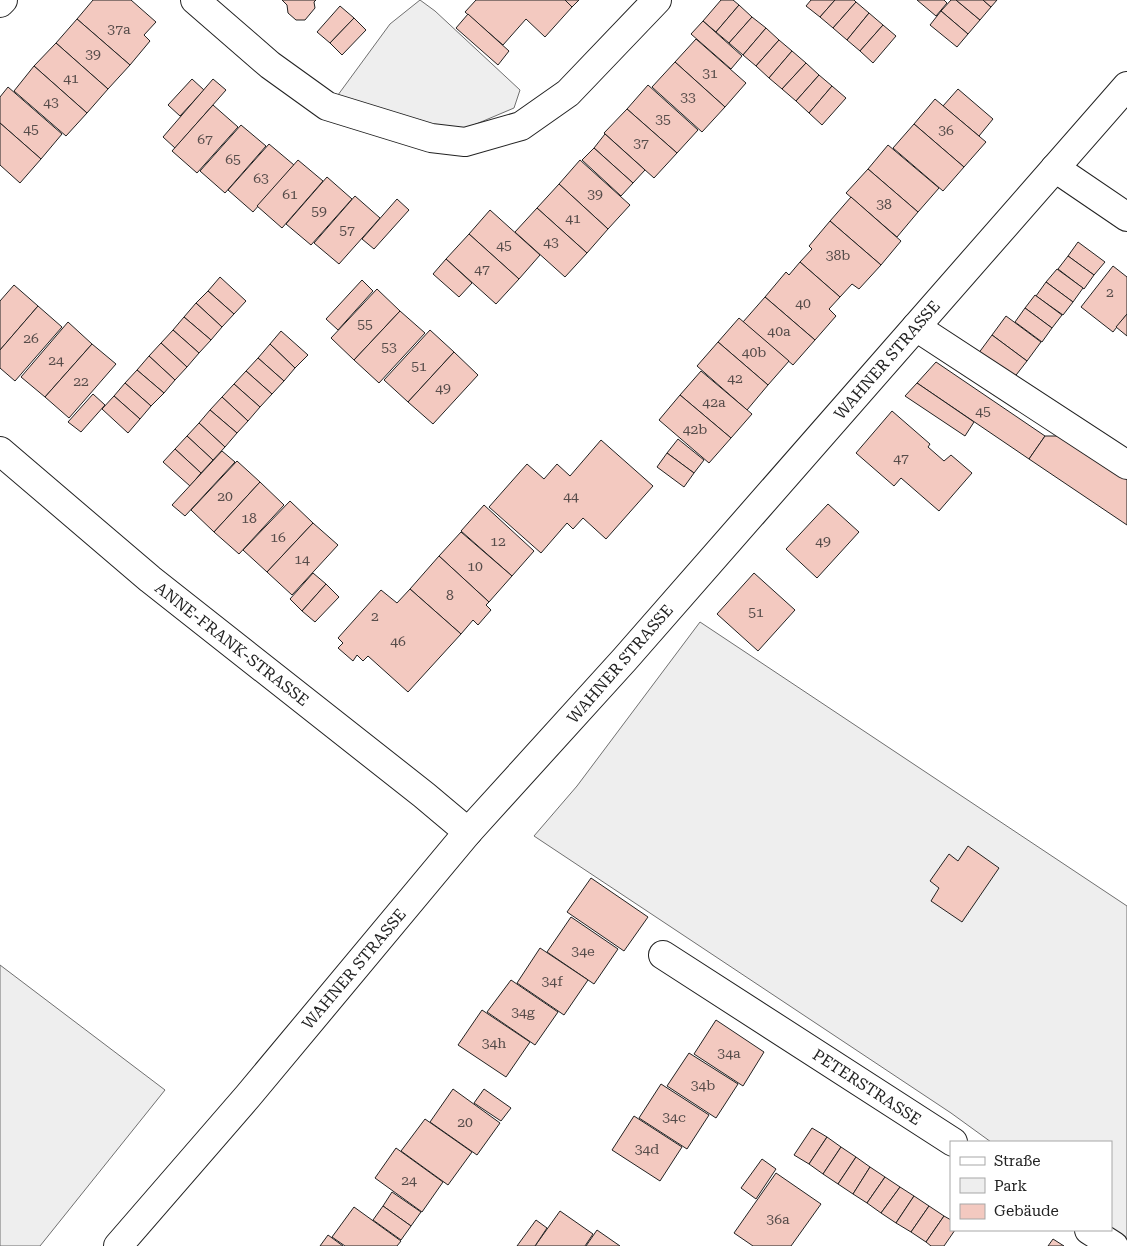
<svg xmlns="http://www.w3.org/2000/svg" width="1127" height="1246" viewBox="0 0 1127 1246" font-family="'Roboto Serif',serif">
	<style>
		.green { fill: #eee; stroke: #6f6f6f }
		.building { fill: #f3c9c0; stroke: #222 }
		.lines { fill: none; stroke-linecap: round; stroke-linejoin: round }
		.minor-casing { stroke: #222; stroke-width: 30 }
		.minor { stroke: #fff; stroke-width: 28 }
		.labels { text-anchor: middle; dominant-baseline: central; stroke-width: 4; stroke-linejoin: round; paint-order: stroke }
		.number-label { font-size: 14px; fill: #564c4a }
		.street-label { font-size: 16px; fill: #222; stroke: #fff }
	</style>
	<rect width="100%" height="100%" fill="#fff"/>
	<g class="green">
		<polygon points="420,0 435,11 520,90 514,108 462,130 427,127 335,99 390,24"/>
		<polygon points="700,622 1127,906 1127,1241 1111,1229 1111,1142 991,1142 951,1113 534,836 577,786"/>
		<polygon points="0,965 165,1090 40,1246 0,1246"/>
	</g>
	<g class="building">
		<polygon points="93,0 131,0 156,22 144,35 150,41 130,65 77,19"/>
		<polygon points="282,0 316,0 314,2 315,8 305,20 296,20 288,13 287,5"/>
		<polygon points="476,0 565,0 572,7 545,37 526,19 503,45 465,12"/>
		<polygon points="565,0 579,0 572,7"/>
		<polygon points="721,0 733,0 739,5 716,32 703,21"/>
		<polygon points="811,0 835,0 820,17 806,6"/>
		<polygon points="835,0 854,0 856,2 833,28 820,17"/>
		<polygon points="917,0 944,0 947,3 936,16"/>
		<polygon points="951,0 956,0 980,20 968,34 941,11"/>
		<polygon points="956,0 983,0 991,7 980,20"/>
		<polygon points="983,0 997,0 991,7"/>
		<polygon points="856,2 869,13 847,40 833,28"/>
		<polygon points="739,5 752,17 729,43 716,32"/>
		<polygon points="340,6 354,18 330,43 317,32"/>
		<polygon points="941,11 968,34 957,47 930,25"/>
		<polygon points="869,13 883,25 860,51 847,40"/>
		<polygon points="468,14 509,51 498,65 456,28"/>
		<polygon points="752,17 766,28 743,55 729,43"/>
		<polygon points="354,18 366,30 342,55 330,43"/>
		<polygon points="77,19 130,65 108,89 56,43"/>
		<polygon points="703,21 742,56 731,69 691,34"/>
		<polygon points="883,25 896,36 873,63 860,51"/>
		<polygon points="766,28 779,40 756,66 743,55"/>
		<polygon points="696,39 746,83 725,107 675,62"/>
		<polygon points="779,40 792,51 769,78 756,66"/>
		<polygon points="56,43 108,89 87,113 34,66"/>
		<polygon points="792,51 806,63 782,89 769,78"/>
		<polygon points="675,62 725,107 702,132 652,87"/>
		<polygon points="806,63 819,75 796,101 782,89"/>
		<polygon points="34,66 87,113 66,136 14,91"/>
		<polygon points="819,75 832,86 809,113 796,101"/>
		<polygon points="192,79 204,90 180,116 168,105"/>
		<polygon points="213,79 226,90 175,148 163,137"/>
		<polygon points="648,85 698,130 677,153 627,109"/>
		<polygon points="832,86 846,98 822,125 809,113"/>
		<polygon points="8,87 62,134 41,159 0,123 0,97"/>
		<polygon points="958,89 993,119 979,136 943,106"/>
		<polygon points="935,99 986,142 964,167 914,124"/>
		<polygon points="213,105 238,127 197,173 172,151"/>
		<polygon points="627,109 677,153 654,178 604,133"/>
		<polygon points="0,123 41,159 20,183 0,165"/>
		<polygon points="914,124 964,167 943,191 893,148"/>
		<polygon points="241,125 266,146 225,193 200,171"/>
		<polygon points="605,134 645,170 633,183 594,148"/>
		<polygon points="269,144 294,165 253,212 228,190"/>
		<polygon points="888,145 939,188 918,212 868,169"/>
		<polygon points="594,148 633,183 621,196 582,160"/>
		<polygon points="298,160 323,181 282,228 257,206"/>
		<polygon points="580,160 630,205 608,229 559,184"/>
		<polygon points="868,169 918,212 897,237 846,193"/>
		<polygon points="327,177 352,199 311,245 286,224"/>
		<polygon points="559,184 608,229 587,253 537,208"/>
		<polygon points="355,196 380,218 339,264 314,243"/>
		<polygon points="851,197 901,241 881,265 830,221"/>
		<polygon points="397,199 409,210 374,249 362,239"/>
		<polygon points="537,208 587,253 565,277 515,232"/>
		<polygon points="490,210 540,255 519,279 469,234"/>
		<polygon points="830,221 881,265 859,289 852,284 840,297 800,262 812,249 809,246"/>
		<polygon points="469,234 519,279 496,304 446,259"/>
		<polygon points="1078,242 1105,262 1094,275 1068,256"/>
		<polygon points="1068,256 1094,275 1084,289 1058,269"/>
		<polygon points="446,259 472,283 459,297 433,274"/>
		<polygon points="800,262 840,297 829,309 836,316 815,340 765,297 786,272 789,275"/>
		<polygon points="1113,266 1127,277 1127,314 1113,332 1081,307"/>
		<polygon points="1057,269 1083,288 1073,302 1046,282"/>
		<polygon points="220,277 246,301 234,314 208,291"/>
		<polygon points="362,280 373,291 338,330 326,319"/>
		<polygon points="1046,282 1073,302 1063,315 1036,296"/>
		<polygon points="14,285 38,306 0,350 0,301"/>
		<polygon points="377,289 400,311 354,360 331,338"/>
		<polygon points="208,291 234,314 222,327 196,303"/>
		<polygon points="1035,295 1062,315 1052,328 1025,308"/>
		<polygon points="765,297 815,340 793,365 743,322"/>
		<polygon points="196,303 222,327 211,340 184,317"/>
		<polygon points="38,306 62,327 15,381 0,368 0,350"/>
		<polygon points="1025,308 1052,328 1042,342 1015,322"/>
		<polygon points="400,311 425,333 379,383 354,360"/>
		<polygon points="1127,314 1127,336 1116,327"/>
		<polygon points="1006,316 1041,342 1027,361 992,335"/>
		<polygon points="184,317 211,340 199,353 173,330"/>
		<polygon points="739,318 789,361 768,385 718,342"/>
		<polygon points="68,322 92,344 45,397 21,377"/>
		<polygon points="173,330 199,353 187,367 161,343"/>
		<polygon points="430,330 454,352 408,402 384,380"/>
		<polygon points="281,331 308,355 295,368 270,344"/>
		<polygon points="992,335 1027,361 1013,379 978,354"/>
		<polygon points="718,342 768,385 747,410 697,366"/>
		<polygon points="161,343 187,367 175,380 149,356"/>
		<polygon points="92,344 116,364 69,418 45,397"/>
		<polygon points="270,344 295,368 284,381 258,358"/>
		<polygon points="454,352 478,375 433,424 408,402"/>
		<polygon points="149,356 175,380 164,393 137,370"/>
		<polygon points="258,358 284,381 272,394 246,371"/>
		<polygon points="936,362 1045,436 1029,459 917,383"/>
		<polygon points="137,370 164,393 151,406 125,383"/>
		<polygon points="246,371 272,394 260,407 234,384"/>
		<polygon points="701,371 752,414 731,438 680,395"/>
		<polygon points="125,383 151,406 140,419 114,396"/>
		<polygon points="917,383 974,422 965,436 905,396"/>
		<polygon points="234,384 260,407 248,421 222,397"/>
		<polygon points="93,394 105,405 81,432 68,422"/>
		<polygon points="680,395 731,438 709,463 659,420"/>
		<polygon points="114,396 140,419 128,433 102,409"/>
		<polygon points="222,397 248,421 237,433 210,410"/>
		<polygon points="210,410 237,433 225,447 199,423"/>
		<polygon points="892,411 930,444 928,447 944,461 951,455 972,473 939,511 901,478 894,486 856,453"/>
		<polygon points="199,423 225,447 213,460 187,436"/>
		<polygon points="187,436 213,460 201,473 175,449"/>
		<polygon points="1045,436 1068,436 1127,475 1127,525 1029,459"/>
		<polygon points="678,439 704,460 694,473 667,453"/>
		<polygon points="601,440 653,486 606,539 583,518 573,529 567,523 541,553 489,507 527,464 544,479 557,464 570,476"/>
		<polygon points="175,449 201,473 190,486 163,462"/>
		<polygon points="222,451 235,462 185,516 172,505"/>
		<polygon points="667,453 694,473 684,487 657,467"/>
		<polygon points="237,461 260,482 214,532 191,510"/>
		<polygon points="260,482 284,505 239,554 214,532"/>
		<polygon points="290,501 313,523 267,572 243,550"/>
		<polygon points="828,504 859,532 817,578 786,549"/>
		<polygon points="484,505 534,551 512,576 461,531"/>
		<polygon points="313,523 338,545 292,595 267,572"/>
		<polygon points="461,532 512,576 489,602 439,556"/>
		<polygon points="439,556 489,602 486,605 491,610 478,625 473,620 461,634 410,589"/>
		<polygon points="313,573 326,584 302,611 290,599"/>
		<polygon points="754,573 795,610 758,651 717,614"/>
		<polygon points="326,584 339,597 315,622 302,611"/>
		<polygon points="410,589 461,634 408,692 368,656 363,661 357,655 353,661 338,648 343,643 338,638 381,590 397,603"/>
		<polygon points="968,846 999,868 962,922 931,901 939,888 930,881 949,854 958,861"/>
		<polygon points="591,878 648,917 624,951 567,912"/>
		<polygon points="571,917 618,949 594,984 547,952"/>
		<polygon points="540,948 588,980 564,1015 517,983"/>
		<polygon points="511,980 558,1012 535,1045 487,1012"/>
		<polygon points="482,1010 530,1042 506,1077 458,1045"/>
		<polygon points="716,1020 764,1052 743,1086 694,1054"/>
		<polygon points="689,1053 738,1084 716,1118 667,1086"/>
		<polygon points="661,1084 709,1115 687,1149 639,1118"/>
		<polygon points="453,1089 500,1123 477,1155 430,1122"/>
		<polygon points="484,1089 511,1108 501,1121 474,1103"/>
		<polygon points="634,1116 682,1147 660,1181 612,1150"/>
		<polygon points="425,1119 472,1152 448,1185 401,1151"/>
		<polygon points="812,1128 827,1137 809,1164 794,1155"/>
		<polygon points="827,1137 841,1147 823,1174 809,1164"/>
		<polygon points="841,1147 856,1157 838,1184 823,1174"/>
		<polygon points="396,1148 443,1182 422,1212 375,1178"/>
		<polygon points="856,1157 870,1167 853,1194 838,1184"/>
		<polygon points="762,1159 776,1169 756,1199 741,1188"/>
		<polygon points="870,1167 885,1177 867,1203 853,1194"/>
		<polygon points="776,1173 821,1204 791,1246 753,1246 734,1233"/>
		<polygon points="885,1177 900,1187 881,1213 867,1203"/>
		<polygon points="900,1187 914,1196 896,1223 881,1213"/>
		<polygon points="392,1192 421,1212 411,1226 383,1206"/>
		<polygon points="914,1196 929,1206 911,1232 896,1223"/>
		<polygon points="383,1206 411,1226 401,1240 373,1220"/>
		<polygon points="929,1206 944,1216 926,1242 911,1232"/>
		<polygon points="354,1207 401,1241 397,1246 345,1246 332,1237"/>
		<polygon points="560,1211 593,1234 585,1246 535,1246"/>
		<polygon points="944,1216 951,1220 951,1230 955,1230 944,1246 931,1246 926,1242"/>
		<polygon points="536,1220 547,1228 535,1246 517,1246"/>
		<polygon points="597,1230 620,1246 586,1246"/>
		<polygon points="328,1235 343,1246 320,1246"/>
		<polygon points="1053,1239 1064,1246 1048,1246"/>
	</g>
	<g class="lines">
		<defs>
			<g id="minor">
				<polyline points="195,0 270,65 327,106 431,138 465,142 521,126 568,93 657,0"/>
				<polyline points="0,3 3,0"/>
				<polyline points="1055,168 1127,217"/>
				<polyline points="916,327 1127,465"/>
				<polyline points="0,451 150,579 424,795 468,832"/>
				<polyline points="663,955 953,1142"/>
				<polyline points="1089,1230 1114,1246"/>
				<polyline points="118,1246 248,1096 468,832 625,659 1127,86"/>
			</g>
		</defs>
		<use href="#minor" class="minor-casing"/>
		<use href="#minor" class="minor"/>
	</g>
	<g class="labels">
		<g class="number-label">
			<text x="119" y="29">37a</text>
			<text x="93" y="54">39</text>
			<text x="710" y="73">31</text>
			<text x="71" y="78">41</text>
			<text x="688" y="97">33</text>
			<text x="51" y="102">43</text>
			<text x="663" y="119">35</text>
			<text x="31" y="129">45</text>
			<text x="946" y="130">36</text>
			<text x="205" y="139">67</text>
			<text x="641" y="143">37</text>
			<text x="233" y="159">65</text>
			<text x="261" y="178">63</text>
			<text x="290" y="194">61</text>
			<text x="595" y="194">39</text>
			<text x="884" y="204">38</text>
			<text x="319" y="211">59</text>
			<text x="573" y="218">41</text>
			<text x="347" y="230">57</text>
			<text x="551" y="242">43</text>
			<text x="504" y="245">45</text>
			<text x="838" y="255">38b</text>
			<text x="482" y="269">47</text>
			<text x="1110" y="292">2</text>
			<text x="803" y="303">40</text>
			<text x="365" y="324">55</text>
			<text x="779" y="331">40a</text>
			<text x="31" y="338">26</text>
			<text x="389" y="347">53</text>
			<text x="754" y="352">40b</text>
			<text x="56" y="360">24</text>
			<text x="419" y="366">51</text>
			<text x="735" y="378">42</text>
			<text x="81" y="381">22</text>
			<text x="443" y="388">49</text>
			<text x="714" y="402">42a</text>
			<text x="983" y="411">45</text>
			<text x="695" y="429">42b</text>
			<text x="901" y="458">47</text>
			<text x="225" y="496">20</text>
			<text x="571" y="496">44</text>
			<text x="249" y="518">18</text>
			<text x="278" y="537">16</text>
			<text x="498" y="541">12</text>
			<text x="823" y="541">49</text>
			<text x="302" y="559">14</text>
			<text x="475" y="566">10</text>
			<text x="450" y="595">8</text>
			<text x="756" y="612">51</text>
			<text x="375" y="616">2</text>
			<text x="398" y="641">46</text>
			<text x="583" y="951">34e</text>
			<text x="552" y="981">34f</text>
			<text x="523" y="1012">34g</text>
			<text x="494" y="1043">34h</text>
			<text x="729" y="1053">34a</text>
			<text x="703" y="1085">34b</text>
			<text x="674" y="1117">34c</text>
			<text x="465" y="1122">20</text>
			<text x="647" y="1149">34d</text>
			<text x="409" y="1180">24</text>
			<text x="778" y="1219">36a</text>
		</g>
		<g class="street-label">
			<text transform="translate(887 360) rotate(-49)">WAHNER STRASSE</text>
			<text transform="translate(232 644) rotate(38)">ANNE-FRANK-STRASSE</text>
			<text transform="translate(620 664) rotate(-49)">WAHNER STRASSE</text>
			<text transform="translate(354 969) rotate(-50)">WAHNER STRASSE</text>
			<text transform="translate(867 1087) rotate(33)">PETERSTRASSE</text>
		</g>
	</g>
	<rect x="950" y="1141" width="162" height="90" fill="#ffffff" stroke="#a7a7a7"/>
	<rect x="960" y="1157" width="25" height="8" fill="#ffffff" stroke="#a7a7a7"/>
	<text x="994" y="1166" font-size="15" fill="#222222">Straße</text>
	<rect x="960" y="1178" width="25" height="15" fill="#eeeeee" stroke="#a7a7a7"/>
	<text x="994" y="1191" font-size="15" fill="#222222">Park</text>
	<rect x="960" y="1204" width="25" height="15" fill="#f3c9c0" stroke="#a7a7a7"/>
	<text x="994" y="1216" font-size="15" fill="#222222">Gebäude</text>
</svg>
